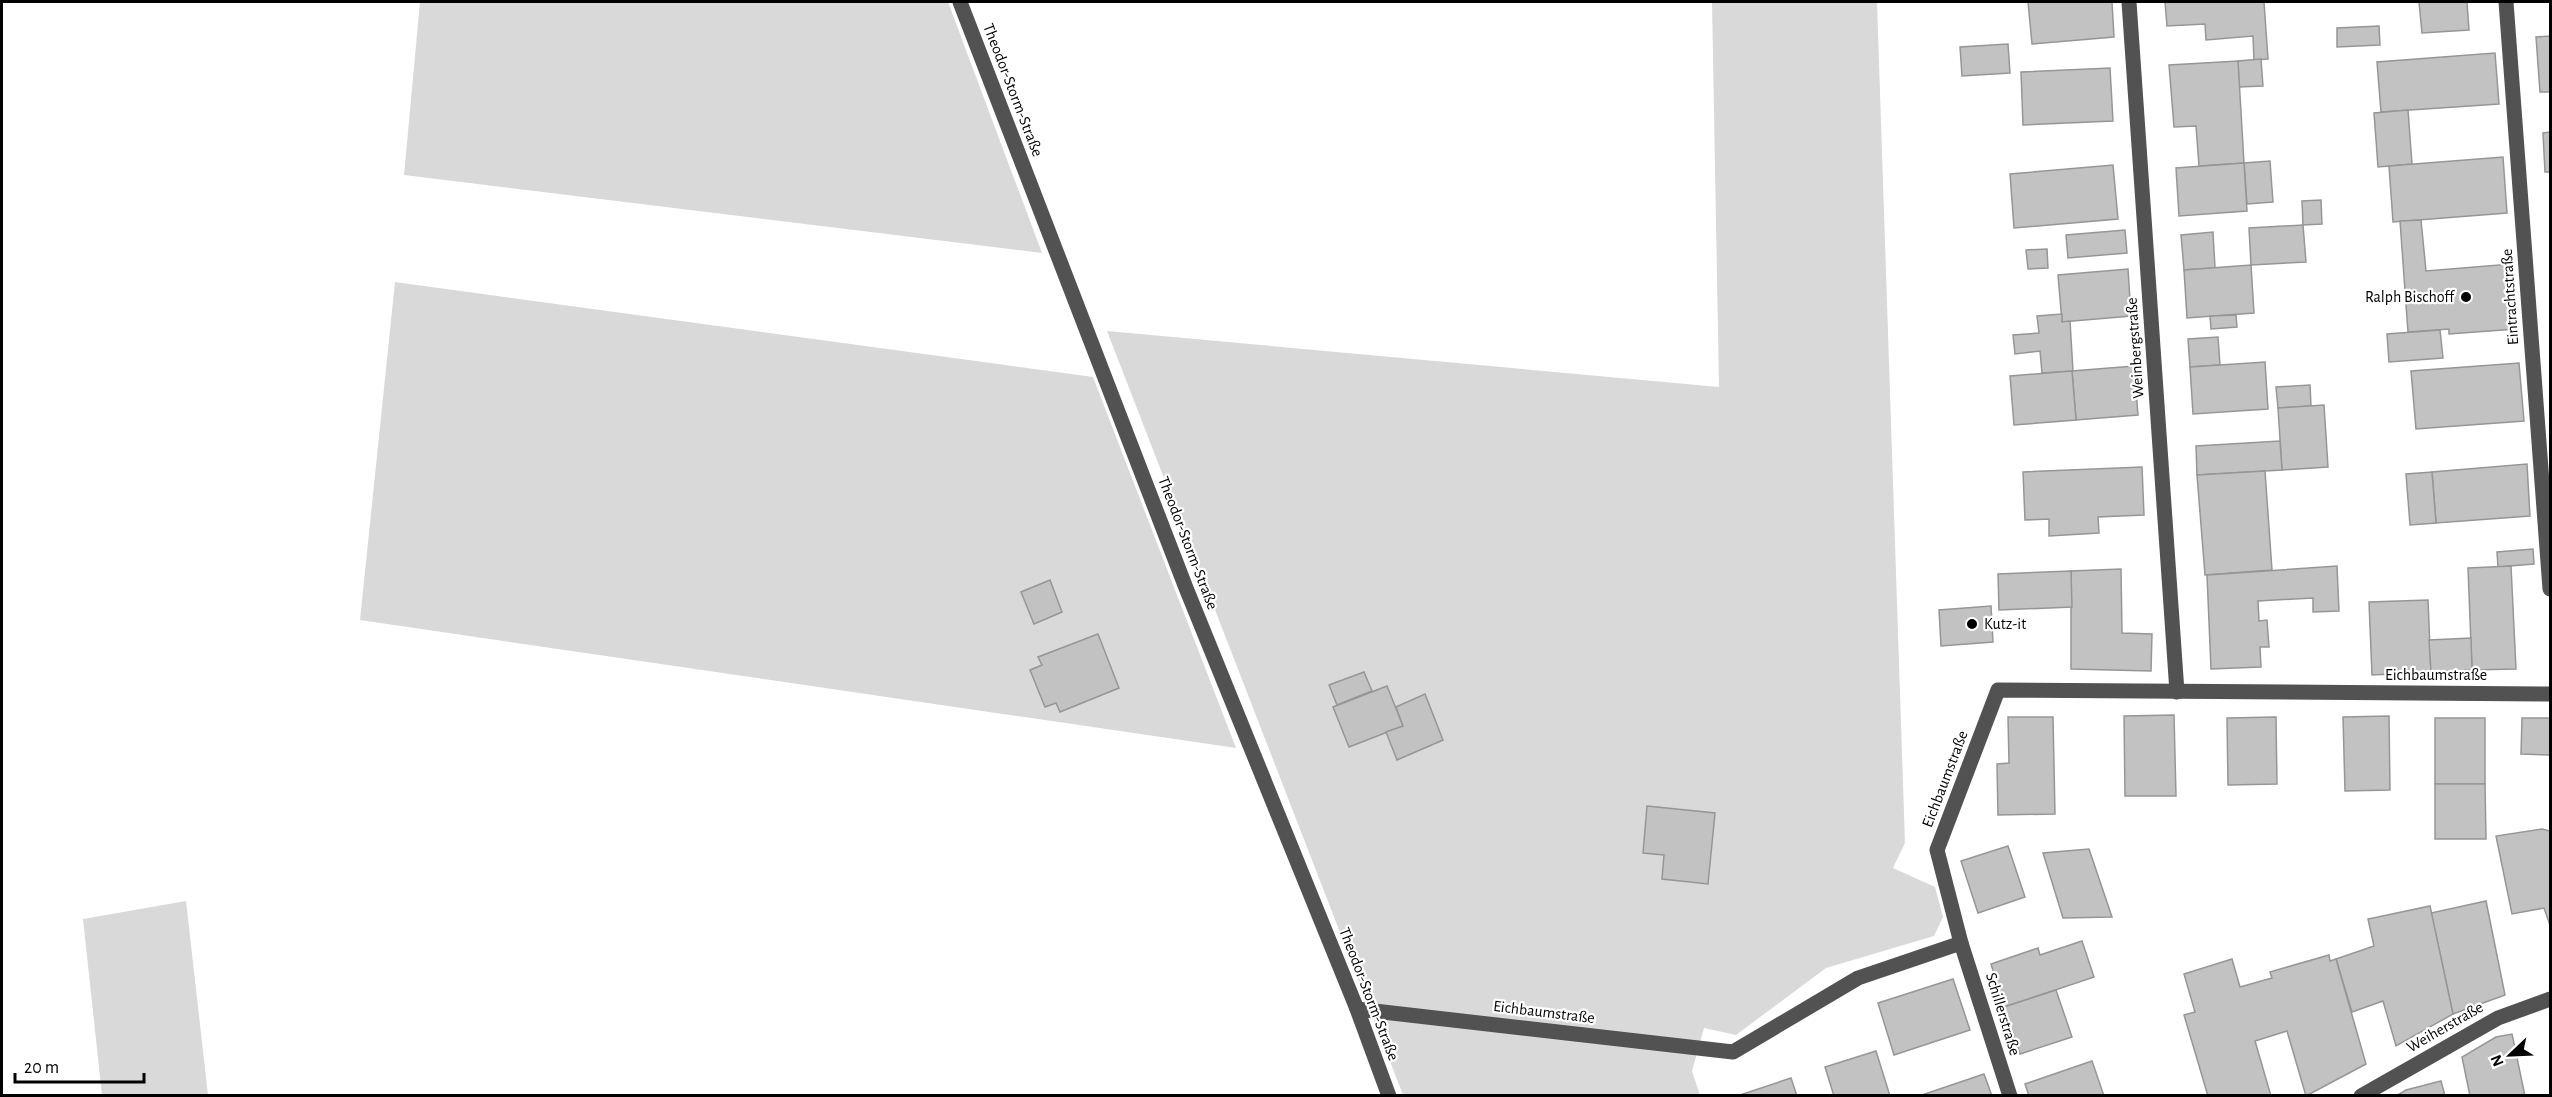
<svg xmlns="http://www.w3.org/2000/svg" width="2552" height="1097" viewBox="0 0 2552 1097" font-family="'Alegreya Sans',sans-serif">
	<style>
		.green { fill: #d9d9d9 }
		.building { fill: #c2c2c2; stroke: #969696; stroke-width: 1.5 }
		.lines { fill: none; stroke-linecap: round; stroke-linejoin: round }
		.minor { stroke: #525252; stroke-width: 15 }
		.poi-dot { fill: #000; stroke: #fff; stroke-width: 2 }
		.labels { text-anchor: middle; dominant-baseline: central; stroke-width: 4.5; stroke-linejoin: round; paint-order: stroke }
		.street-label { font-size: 16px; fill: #000; stroke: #fff }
		.poi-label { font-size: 16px; fill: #000; stroke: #fff; text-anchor: end }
	</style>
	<rect width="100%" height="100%" fill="#fff"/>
	<g class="green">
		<polygon points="420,2 948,2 1042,253 404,175"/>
		<polygon points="1712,2 1877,2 1905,843 1893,868 1935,887 1943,917 1934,936 1826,968 1736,1035 1704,1028 1692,1071 1700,1095 1403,1095 1107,331 1719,387"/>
		<polygon points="395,282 1093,377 1236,748 360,620"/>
		<polygon points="186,901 208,1095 102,1095 83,919"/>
	</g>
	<g class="building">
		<polygon points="2028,2 2112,2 2114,37 2032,44"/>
		<polygon points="2165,2 2264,2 2268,59 2254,60 2253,36 2206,40 2205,24 2167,26"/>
		<polygon points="2419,2 2467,2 2469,30 2422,33"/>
		<polygon points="2379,26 2380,45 2337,47 2337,28"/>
		<polygon points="2550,36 2550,92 2540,92 2536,37"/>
		<polygon points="2008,44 2010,73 1962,76 1960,47"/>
		<polygon points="2495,53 2499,104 2381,112 2377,62"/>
		<polygon points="2261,59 2263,86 2239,87 2238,61"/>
		<polygon points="2238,61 2244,163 2199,166 2196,126 2174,127 2169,65"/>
		<polygon points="2110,68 2113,121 2023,125 2021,72"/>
		<polygon points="2408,110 2412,164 2378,167 2374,113"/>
		<polygon points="2550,132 2550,172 2545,172 2543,133"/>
		<polygon points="2503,157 2507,213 2393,222 2389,166"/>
		<polygon points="2270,161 2273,202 2247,204 2244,163"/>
		<polygon points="2244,163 2247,211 2179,216 2176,168"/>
		<polygon points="2113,165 2118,219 2014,228 2010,174"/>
		<polygon points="2321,200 2322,224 2303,225 2302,201"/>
		<polygon points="2421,220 2426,271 2511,264 2516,329 2449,334 2449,329 2408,332 2400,221"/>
		<polygon points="2303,225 2306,262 2251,265 2249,228"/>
		<polygon points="2125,230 2127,253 2068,258 2066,235"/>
		<polygon points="2213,232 2215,268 2184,270 2181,235"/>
		<polygon points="2047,249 2048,268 2028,269 2026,250"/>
		<polygon points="2251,265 2254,313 2187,318 2184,270"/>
		<polygon points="2128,269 2131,316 2062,322 2058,275"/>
		<polygon points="2062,314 2062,322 2070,321 2073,371 2042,373 2040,351 2015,354 2013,335 2039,333 2037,316"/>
		<polygon points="2236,315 2237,327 2211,329 2210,316"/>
		<polygon points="2440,330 2443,358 2389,362 2387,334"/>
		<polygon points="2218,337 2220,365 2190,367 2188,339"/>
		<polygon points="2265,362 2268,409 2193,414 2190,367"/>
		<polygon points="2519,363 2524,421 2416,429 2411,371"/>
		<polygon points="2134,366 2138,415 2076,420 2072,371"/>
		<polygon points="2072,371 2076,420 2014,425 2010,376"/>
		<polygon points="2310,385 2311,406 2278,408 2276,387"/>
		<polygon points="2324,405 2328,467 2282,470 2278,408"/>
		<polygon points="2280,441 2282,470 2197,475 2196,446"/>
		<polygon points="2527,464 2530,516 2436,523 2432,472"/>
		<polygon points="2142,467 2144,515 2098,517 2099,533 2049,536 2049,519 2025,520 2023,472"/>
		<polygon points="2265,471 2272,570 2205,575 2197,475"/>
		<polygon points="2432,472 2436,523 2410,525 2406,474"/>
		<polygon points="2533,549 2534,564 2498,567 2497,552"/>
		<polygon points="2337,566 2339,611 2313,612 2313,598 2258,601 2259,621 2267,620 2269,647 2260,647 2261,667 2211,669 2207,575"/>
		<polygon points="2511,566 2516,669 2472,670 2468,568"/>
		<polygon points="2121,569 2122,633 2152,634 2151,671 2071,669 2071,571"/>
		<polygon points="2071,571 2072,607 1999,610 1998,574"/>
		<polygon points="1050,580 1062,612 1034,624 1021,592"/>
		<polygon points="2428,600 2431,672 2372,675 2369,602"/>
		<polygon points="1991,606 1993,642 1941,646 1939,610"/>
		<polygon points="1098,634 1119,688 1060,712 1056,703 1045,707 1030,670 1042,665 1038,657"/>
		<polygon points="2471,638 2472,670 2431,672 2429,640"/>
		<polygon points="1364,672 1372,691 1337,705 1329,685"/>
		<polygon points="1387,686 1403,726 1349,747 1333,707"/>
		<polygon points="1425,694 1443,740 1397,760 1386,732 1403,726 1396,707"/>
		<polygon points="2174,715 2176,796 2125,796 2124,716"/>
		<polygon points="2389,716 2390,790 2345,791 2343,717"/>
		<polygon points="2008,717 2053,717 2055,814 1998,815 1997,764 2009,763"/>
		<polygon points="2276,717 2277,784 2228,785 2227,718"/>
		<rect x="2435" y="718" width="50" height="66"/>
		<polygon points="2522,718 2550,718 2550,755 2521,754"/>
		<polygon points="2435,784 2485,784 2486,839 2435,839"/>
		<polygon points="1647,806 1715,813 1708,884 1662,879 1664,855 1643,853"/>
		<polygon points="2542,829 2550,831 2550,925 2544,908 2512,914 2496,836"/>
		<polygon points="2008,846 2025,897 1978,913 1961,861"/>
		<polygon points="2089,849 2112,917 2063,918 2043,853"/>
		<polygon points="2486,901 2505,995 2453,1014 2431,913"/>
		<polygon points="2430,906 2453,1014 2396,1046 2383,1001 2352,1012 2336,959 2374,946 2368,919"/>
		<polygon points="2082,941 2094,977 2004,1007 1991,964 2038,948 2040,955"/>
		<polygon points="2329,955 2330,961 2336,959 2366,1064 2306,1096 2287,1031 2255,1041 2271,1096 2208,1096 2184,1015 2195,1012 2184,974 2232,959 2240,987 2272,978 2270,972"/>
		<polygon points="1953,979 1970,1030 1894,1055 1878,1003"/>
		<polygon points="2056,990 2072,1037 2020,1054 2004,1007"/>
		<polygon points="2512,1034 2525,1096 2470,1096 2462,1057 2496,1037"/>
		<polygon points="1876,1051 1890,1096 1834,1096 1825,1067"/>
		<polygon points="2092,1061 2104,1096 2029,1096 2025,1084"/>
		<polygon points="1984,1074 1992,1096 1919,1096"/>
		<polygon points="1791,1078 1797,1096 1737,1096"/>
		<polygon points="2441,1081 2445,1096 2396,1096 2406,1090"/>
	</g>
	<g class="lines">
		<g class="minor">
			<polyline points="960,2 1186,588 1357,1009 1389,1096"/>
			<polyline points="2129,2 2177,692"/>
			<polyline points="2506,2 2550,589"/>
			<polyline points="1357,1009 1733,1052 1858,978 1961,943"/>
			<polyline points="2010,1096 1961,943 1937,850 1998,690 2550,694"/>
			<polyline points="2361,1096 2498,1018 2550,999"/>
		</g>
	</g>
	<g class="poi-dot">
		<circle cx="2466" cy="297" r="6"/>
		<circle cx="1972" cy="624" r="6"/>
	</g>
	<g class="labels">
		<g class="street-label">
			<text transform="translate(1013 90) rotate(69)">Theodor-Storm-Straße</text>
			<text transform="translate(2510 297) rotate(-94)">Eintrachtstraße</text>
			<text transform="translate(2135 348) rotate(-94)">Weinbergstraße</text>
			<text transform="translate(1188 543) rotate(69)">Theodor-Storm-Straße</text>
			<text x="2436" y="675">Eichbaumstraße</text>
			<text transform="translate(1945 779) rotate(-69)">Eichbaumstraße</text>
			<text transform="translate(1369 994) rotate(69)">Theodor-Storm-Straße</text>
			<text transform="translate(1544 1012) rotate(7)">Eichbaumstraße</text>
			<text transform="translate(2003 1014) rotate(73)">Schillerstraße</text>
			<text transform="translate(2445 1027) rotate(-30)">Weiherstraße</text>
		</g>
		<g class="poi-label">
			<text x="2454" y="297">Ralph Bischoff</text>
			<text x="1984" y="624" text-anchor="start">Kutz-it</text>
		</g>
	</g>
	<rect width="2552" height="1097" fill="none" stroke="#000000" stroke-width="6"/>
	<g transform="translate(2510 1055) rotate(247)" stroke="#ffffff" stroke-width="4.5" paint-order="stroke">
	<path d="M0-4.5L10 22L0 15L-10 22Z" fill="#000000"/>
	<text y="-9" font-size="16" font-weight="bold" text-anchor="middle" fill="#000000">N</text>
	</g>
	<path d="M15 1073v9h129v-9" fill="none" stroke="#000000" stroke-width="3"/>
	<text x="24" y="1073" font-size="18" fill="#000000" stroke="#ffffff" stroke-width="4.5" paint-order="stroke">20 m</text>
</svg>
